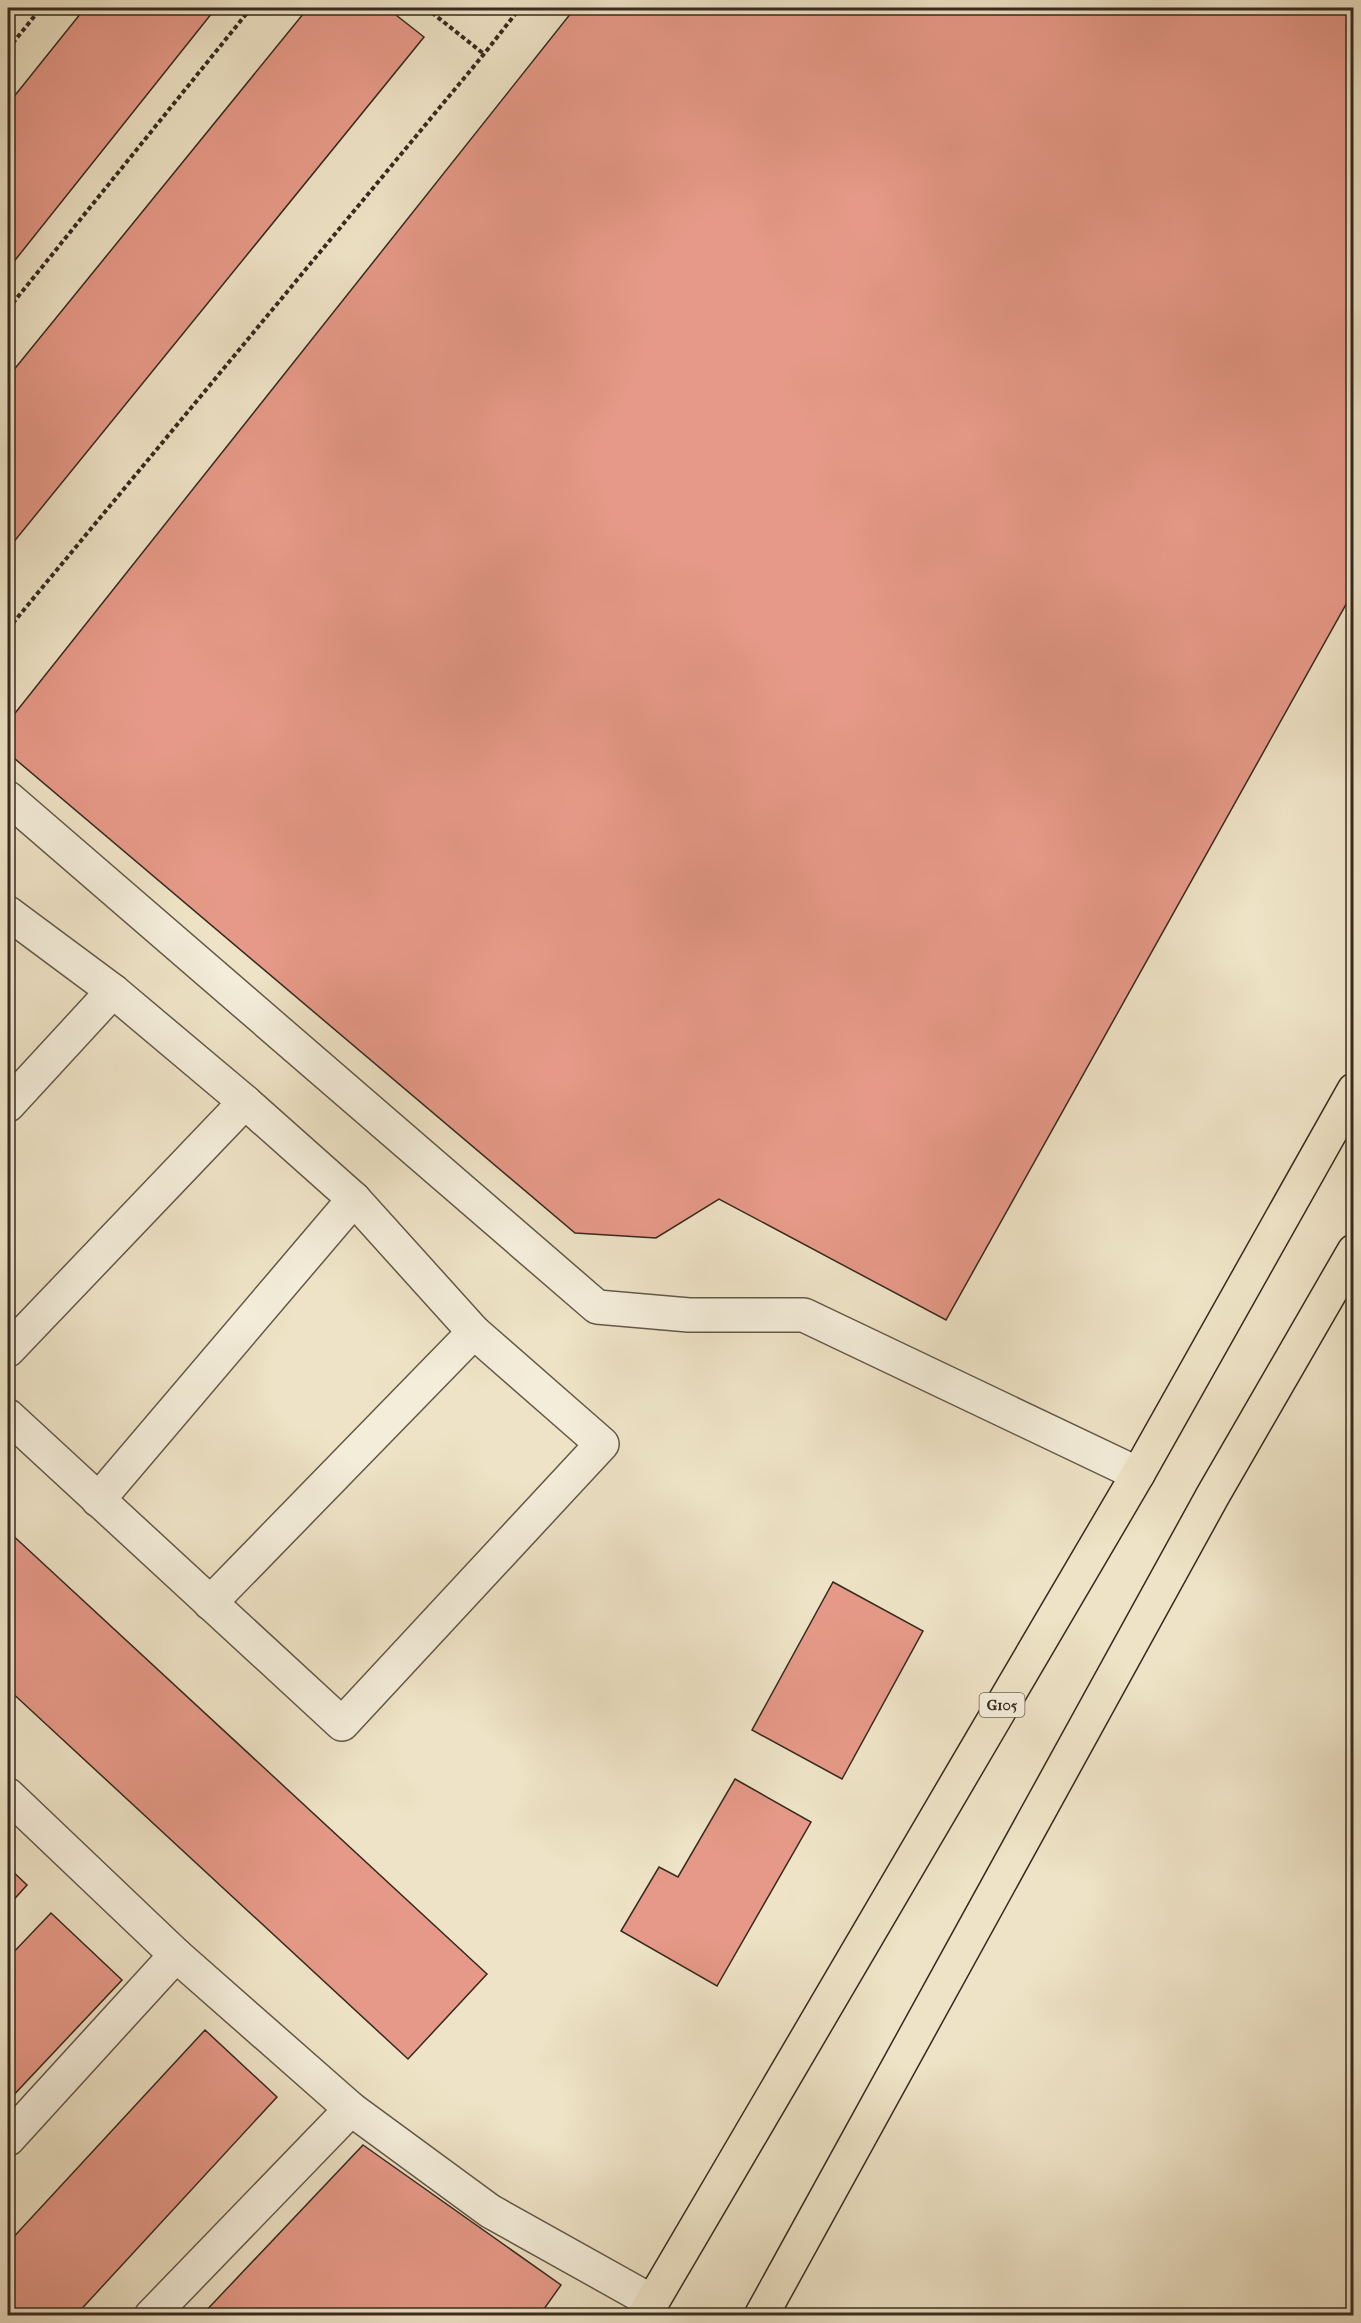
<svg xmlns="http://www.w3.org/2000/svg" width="1361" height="2323" viewBox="0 0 1361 2323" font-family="'IM FELL French Canon',serif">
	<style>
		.building { fill: #e69988; stroke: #362a1f; stroke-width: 1.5 }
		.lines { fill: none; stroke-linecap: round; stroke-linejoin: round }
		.minor-casing { stroke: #645849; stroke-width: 36 }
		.tertiary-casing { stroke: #645849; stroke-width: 36 }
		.trunk-casing { stroke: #362a1f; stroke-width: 36 }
		.path { stroke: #362a1f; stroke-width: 4; stroke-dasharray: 4.5 3; stroke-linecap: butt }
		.minor { stroke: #f4edda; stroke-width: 33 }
		.tertiary { stroke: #f4edda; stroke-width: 33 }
		.trunk { stroke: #eee3c6; stroke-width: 33 }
		.labels { text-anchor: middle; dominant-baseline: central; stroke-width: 5; stroke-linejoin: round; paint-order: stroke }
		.shield { fill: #f4edda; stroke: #6f6457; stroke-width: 1.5 }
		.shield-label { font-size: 15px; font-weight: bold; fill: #362a1f }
	</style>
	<rect width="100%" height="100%" fill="#eee3c6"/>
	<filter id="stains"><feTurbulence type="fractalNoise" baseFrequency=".00333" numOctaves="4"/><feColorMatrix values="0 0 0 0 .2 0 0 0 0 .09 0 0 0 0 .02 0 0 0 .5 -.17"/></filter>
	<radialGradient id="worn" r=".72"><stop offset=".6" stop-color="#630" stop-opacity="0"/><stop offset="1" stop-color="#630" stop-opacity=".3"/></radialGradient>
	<g class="building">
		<polygon points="85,8 216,8 8,269 8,104"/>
		<polygon points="308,8 387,8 424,37 8,549 8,377"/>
		<polygon points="575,8 1354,8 1354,590 946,1320 719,1199 656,1238 575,1233 8,753 8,722"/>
		<polygon points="8,1531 487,1974 408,2059 8,1689"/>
		<polygon points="833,1582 923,1631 842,1779 752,1730"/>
		<polygon points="735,1779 811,1822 717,1986 621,1931 659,1867 678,1877"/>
		<polygon points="8,1867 27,1885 8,1906"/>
		<polygon points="51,1913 122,1980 8,2101 8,1958"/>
		<polygon points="205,2030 277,2097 75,2316 8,2316 8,2243"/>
		<polygon points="363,2145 561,2285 539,2316 201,2316"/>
	</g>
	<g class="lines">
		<defs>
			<g id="minor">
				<polyline points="8,913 113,991 245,1102 354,1199 474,1332 602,1444 342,1724 8,1416"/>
				<polyline points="8,1105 113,991"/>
				<polyline points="8,1350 245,1102"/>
				<polyline points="98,1500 354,1199"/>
				<polyline points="210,1603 474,1332"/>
				<polyline points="8,1795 176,1955 351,2109 490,2211 651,2301"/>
				<polyline points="8,2139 176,1955"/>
				<polyline points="151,2316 351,2109"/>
			</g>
			<polyline id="tertiary" points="8,798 597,1307 689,1315 804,1315 1138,1474"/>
			<g id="trunk">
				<polyline points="644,2316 1138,1474 1354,1090"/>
				<polyline points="761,2316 1213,1495 1354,1251"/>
			</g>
		</defs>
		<use href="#minor" class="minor-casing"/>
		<use href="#tertiary" class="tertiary-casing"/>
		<use href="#trunk" class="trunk-casing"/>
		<g class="path">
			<polyline points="426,8 484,54"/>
			<polyline points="8,49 41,8"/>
			<polyline points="8,309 251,8"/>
			<polyline points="8,629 484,54 520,8"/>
		</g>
		<use href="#minor" class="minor"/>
		<use href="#tertiary" class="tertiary"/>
		<use href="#trunk" class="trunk"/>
	</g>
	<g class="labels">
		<rect class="shield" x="979.5" y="1693" width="45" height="24" rx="4.5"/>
		<g class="shield-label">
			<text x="1002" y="1705">G105</text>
		</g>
	</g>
	<rect width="1361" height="2323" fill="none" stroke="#eee3c6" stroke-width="30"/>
	<rect x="9" y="9" width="1343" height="2305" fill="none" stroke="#362a1f" stroke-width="3"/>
	<rect x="15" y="15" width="1331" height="2293" fill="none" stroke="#362a1f" stroke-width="1.5"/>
	<rect width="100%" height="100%" filter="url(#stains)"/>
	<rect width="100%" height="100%" fill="url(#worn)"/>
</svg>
